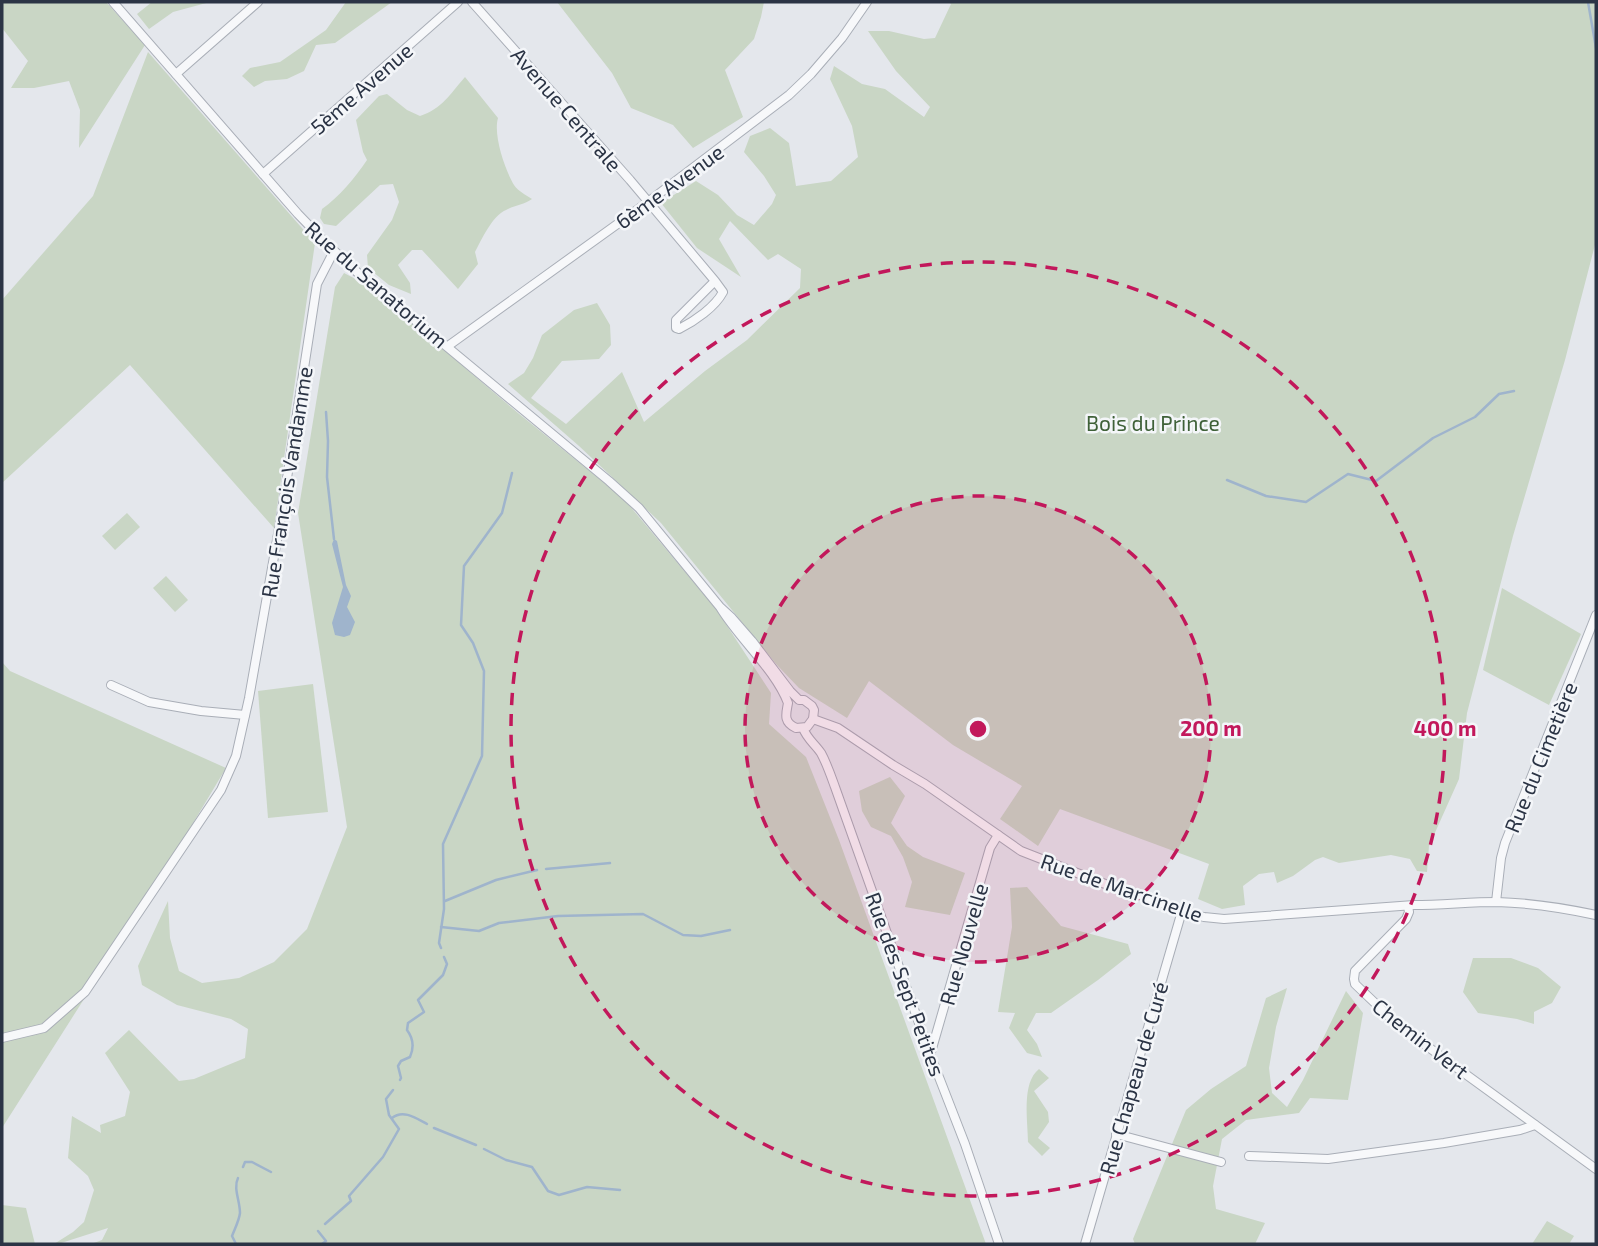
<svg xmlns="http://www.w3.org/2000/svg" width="1598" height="1246" viewBox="0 0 1598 1246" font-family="'Exo 2',sans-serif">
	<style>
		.green { fill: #c9d6c5 }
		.water { fill: #9fb4cc }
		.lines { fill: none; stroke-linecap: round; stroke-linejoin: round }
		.stream { stroke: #9fb4cc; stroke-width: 2.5 }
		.minor-casing { stroke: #a9aeb7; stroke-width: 10 }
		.minor { stroke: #f7f8fa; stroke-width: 8 }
		.ring { fill: none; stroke: #c2185b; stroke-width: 3.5; stroke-dasharray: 12 9 }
		.labels { text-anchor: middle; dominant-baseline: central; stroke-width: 5; stroke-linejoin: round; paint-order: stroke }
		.street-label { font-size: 21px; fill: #2b3445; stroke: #f4f6f9 }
		.park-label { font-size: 21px; fill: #3f6138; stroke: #f4f6f9 }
		.centre { fill: #c2185b; stroke: #f4f6f9; stroke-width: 3.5 }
		.ring-label { font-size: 21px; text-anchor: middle; font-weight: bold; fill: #c2185b; stroke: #f4f6f9; stroke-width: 5; stroke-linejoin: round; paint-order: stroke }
	</style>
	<rect width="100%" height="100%" fill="#e4e7ec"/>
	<g class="green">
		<polygon points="2,2 106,2 145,45 79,148 80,110 69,81 34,88 11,88 28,61 2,28"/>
		<polygon points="152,2 210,2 173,12 149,29 137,14"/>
		<polygon points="346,2 392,2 335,43 316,45 304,71 287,79 265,81 254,87 242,76 250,68 280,62 326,30"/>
		<polygon points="557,2 764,2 761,17 754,39 725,70 743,117 693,148 673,125 631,108 612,73"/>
		<polygon points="949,2 1596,2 1596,241 1565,360 1513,536 1467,713 1459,779 1429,846 1427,872 1417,871 1410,859 1391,855 1339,863 1323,857 1315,860 1293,876 1277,883 1274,872 1259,874 1243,886 1245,905 1222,909 1198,899 1209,864 1060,809 1038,846 1000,819 1022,786 953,745 869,681 847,718 799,688 776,664 661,523 579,446 508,384 524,373 533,358 542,335 574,310 597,303 610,325 611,345 599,359 562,361 531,398 566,424 622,372 644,422 705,371 747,340 800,288 801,269 778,254 768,260 730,221 719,239 741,277 697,248 661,203 696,181 718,195 737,215 754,225 772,204 776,195 764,176 744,152 750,136 770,128 789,143 796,186 831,181 858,157 852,126 830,79 834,66 862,84 885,89 924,117 930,107 896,71 868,31 889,31 924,39 935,38 951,4"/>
		<polygon points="148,52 315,243 274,528 130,365 2,483 2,300 93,196"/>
		<path d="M465 77 498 118C493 135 505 170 514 185 518 191 526 195 532 199 524 205 515 205 506 210 492 216 482 239 475 252L478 264 458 289 422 250H412L398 265 410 283 411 294 389 285 368 268 367 255 392 220 399 202 393 184 380 185 336 226 324 224 320 218 322 209C339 197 355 178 367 160L363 152 356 120 379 96 387 94 407 110 420 116C442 109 450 94 465 77Z"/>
		<polygon points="344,273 369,286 518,413 624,499 716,609 771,693 769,724 806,757 839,840 986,1244 91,1244 102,1240 108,1228 58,1244 54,1244 73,1232 84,1222 94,1190 88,1176 68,1158 72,1116 101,1133 100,1125 125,1116 130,1092 105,1053 129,1030 179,1081 194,1079 245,1058 248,1029 231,1019 177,1005 142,985 138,966 168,901 170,938 179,971 202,983 239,978 274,962 307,929 347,827 298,513 335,287"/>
		<polygon points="127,513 140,527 115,550 102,536"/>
		<polygon points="166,576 188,600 175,612 153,588"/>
		<polygon points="1502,588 1581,634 1549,705 1483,670"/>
		<polygon points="2,662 10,671 226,768 147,900 2,1128"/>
		<polygon points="313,684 328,812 268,818 258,691"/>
		<polygon points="890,777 905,796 891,823 907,846 923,857 965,873 950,915 905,907 912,882 903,857 891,836 871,827 862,811 859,791"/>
		<polygon points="1027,887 1061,926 1128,944 1131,954 1098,980 1051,1013 1036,1013 1027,1030 1037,1044 1042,1057 1027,1053 1009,1028 1015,1013 998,1012 1012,927 1010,888"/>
		<polygon points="1473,958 1511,958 1538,968 1561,987 1552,1003 1534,1012 1534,1024 1517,1019 1478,1013 1463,992"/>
		<polygon points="1287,988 1276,1027 1269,1068 1272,1093 1287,1107 1303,1080 1346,991 1363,1013 1348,1100 1310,1098 1299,1113 1246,1120 1222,1139 1213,1186 1216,1209 1265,1223 1255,1244 1135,1244 1133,1239 1186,1110 1211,1089 1246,1066 1266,998"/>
		<path d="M1039 1069 1049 1078 1034 1091 1048 1112 1049 1122 1038 1138 1050 1148 1042 1156 1028 1142C1028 1121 1021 1083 1039 1069Z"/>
		<polygon points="2,1205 26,1208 35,1244 2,1244"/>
		<polygon points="1547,1221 1574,1236 1569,1244 1532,1244"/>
	</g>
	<polygon class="water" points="334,539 337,541 346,585 351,596 347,607 355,622 350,635 344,637 335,635 332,623 343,587 332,544"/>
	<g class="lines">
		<g class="stream">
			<polyline points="1588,2 1596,48"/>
			<polyline points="326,412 328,441 327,477 334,539"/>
			<polyline points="1227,480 1266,496 1306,502 1348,474 1376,481 1433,438 1475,417 1499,394 1514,391"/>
			<polyline points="546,869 610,863"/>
			<polyline points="445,901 496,880 537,870"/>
			<polyline points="441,927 479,931 499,923 558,916 643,914 683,935 701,936 730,930"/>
			<polyline points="441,948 439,943 444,909 443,844 482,756 484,671 473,643 461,625 464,566 502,513 512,473"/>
			<path d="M400 1080 401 1078 398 1066 401 1061 410 1057C414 1048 413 1038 407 1030L408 1023 424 1012 418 1000 443 975 447 964 444 957"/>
			<path d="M392 1118C403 1109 416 1118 427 1124"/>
			<polyline points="434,1128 476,1145"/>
			<polyline points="484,1149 506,1160 532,1167 548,1191 559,1195 587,1187 620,1190"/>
			<polyline points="243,1167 245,1162 252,1162 271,1172"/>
			<polyline points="325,1224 351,1201 349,1196 383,1157 399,1129 389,1115 386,1099 393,1090"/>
			<polyline points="318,1231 326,1241 322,1244"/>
			<path d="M236 1244 232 1236C235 1228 239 1221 240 1213 240 1201 233 1188 238 1178"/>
		</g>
		<defs>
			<g id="minor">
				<path d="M113 2 298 214 329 246 358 273 609 481 639 508 720 607C739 639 775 669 788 703 786 714 783 722 796 728L807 727 813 719 814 710 812 706 804 700H799L790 691 752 641 732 618 720 607"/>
				<path d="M472 2 630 180 715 281 723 292C715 307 695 321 679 329L676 328V320L715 281"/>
				<polyline points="176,74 258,2"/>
				<polyline points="263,174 458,2"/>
				<polyline points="448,346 648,202 789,95 811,74 842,38 867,2"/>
				<polyline points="111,685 149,702 201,711 245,715"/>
				<path d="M813 719 838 728 893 765 925 784 1021 851 1123 891 1146 897 1187 913 1204 917 1224 919 1414 905C1442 905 1470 902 1497 902 1530 903 1564 908 1596 915"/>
				<path d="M803 728C807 739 815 744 821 753 827 764 831 776 835 787L930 1054 965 1144 999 1244"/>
				<polyline points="1496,902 1501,858 1505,843 1596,615"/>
				<polyline points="1408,906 1409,912 1406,919 1355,971 1354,979 1355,984 1398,1025 1596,1169"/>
				<polyline points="2,1038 44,1028 85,992 221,790 236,756 249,698 281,517 317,284 334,251"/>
				<polyline points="931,1052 990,848 998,835"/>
				<polyline points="1116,1134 1221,1162"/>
				<polyline points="1249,1156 1328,1159 1444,1143 1520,1130 1535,1125"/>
				<polyline points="1085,1244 1182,911"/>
			</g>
		</defs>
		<use href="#minor" class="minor-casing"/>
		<use href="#minor" class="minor"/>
	</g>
	<circle cx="978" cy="729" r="233" fill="#c2185b" fill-opacity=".12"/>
	<g class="ring">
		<circle cx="978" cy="729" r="233"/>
		<circle cx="978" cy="729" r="467"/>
	</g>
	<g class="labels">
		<g class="street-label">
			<text transform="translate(361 88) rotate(-41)">5ème Avenue</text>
			<text transform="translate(567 109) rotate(49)">Avenue Centrale</text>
			<text transform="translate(669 186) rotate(-36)">6ème Avenue</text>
			<text transform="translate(377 284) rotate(41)">Rue du Sanatorium</text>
			<text transform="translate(286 482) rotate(-81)">Rue François Vandamme</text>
			<text transform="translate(1540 757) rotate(-68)">Rue du Cimetière</text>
			<text transform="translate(1122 887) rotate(19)">Rue de Marcinelle</text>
			<text transform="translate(963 944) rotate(-74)">Rue Nouvelle</text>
			<text transform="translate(906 984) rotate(70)">Rue des Sept Petites</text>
			<text transform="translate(1421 1038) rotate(38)">Chemin Vert</text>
			<text transform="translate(1133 1078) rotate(-74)">Rue Chapeau de Curé</text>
		</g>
		<g class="park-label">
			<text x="1153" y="422">Bois du Prince</text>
		</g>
	</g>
	<circle cx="978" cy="729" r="10" class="centre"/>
	<g class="ring-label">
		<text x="1211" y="736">200 m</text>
		<text x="1445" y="736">400 m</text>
	</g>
	<rect width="1598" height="1246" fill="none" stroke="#2b3445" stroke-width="7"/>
</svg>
